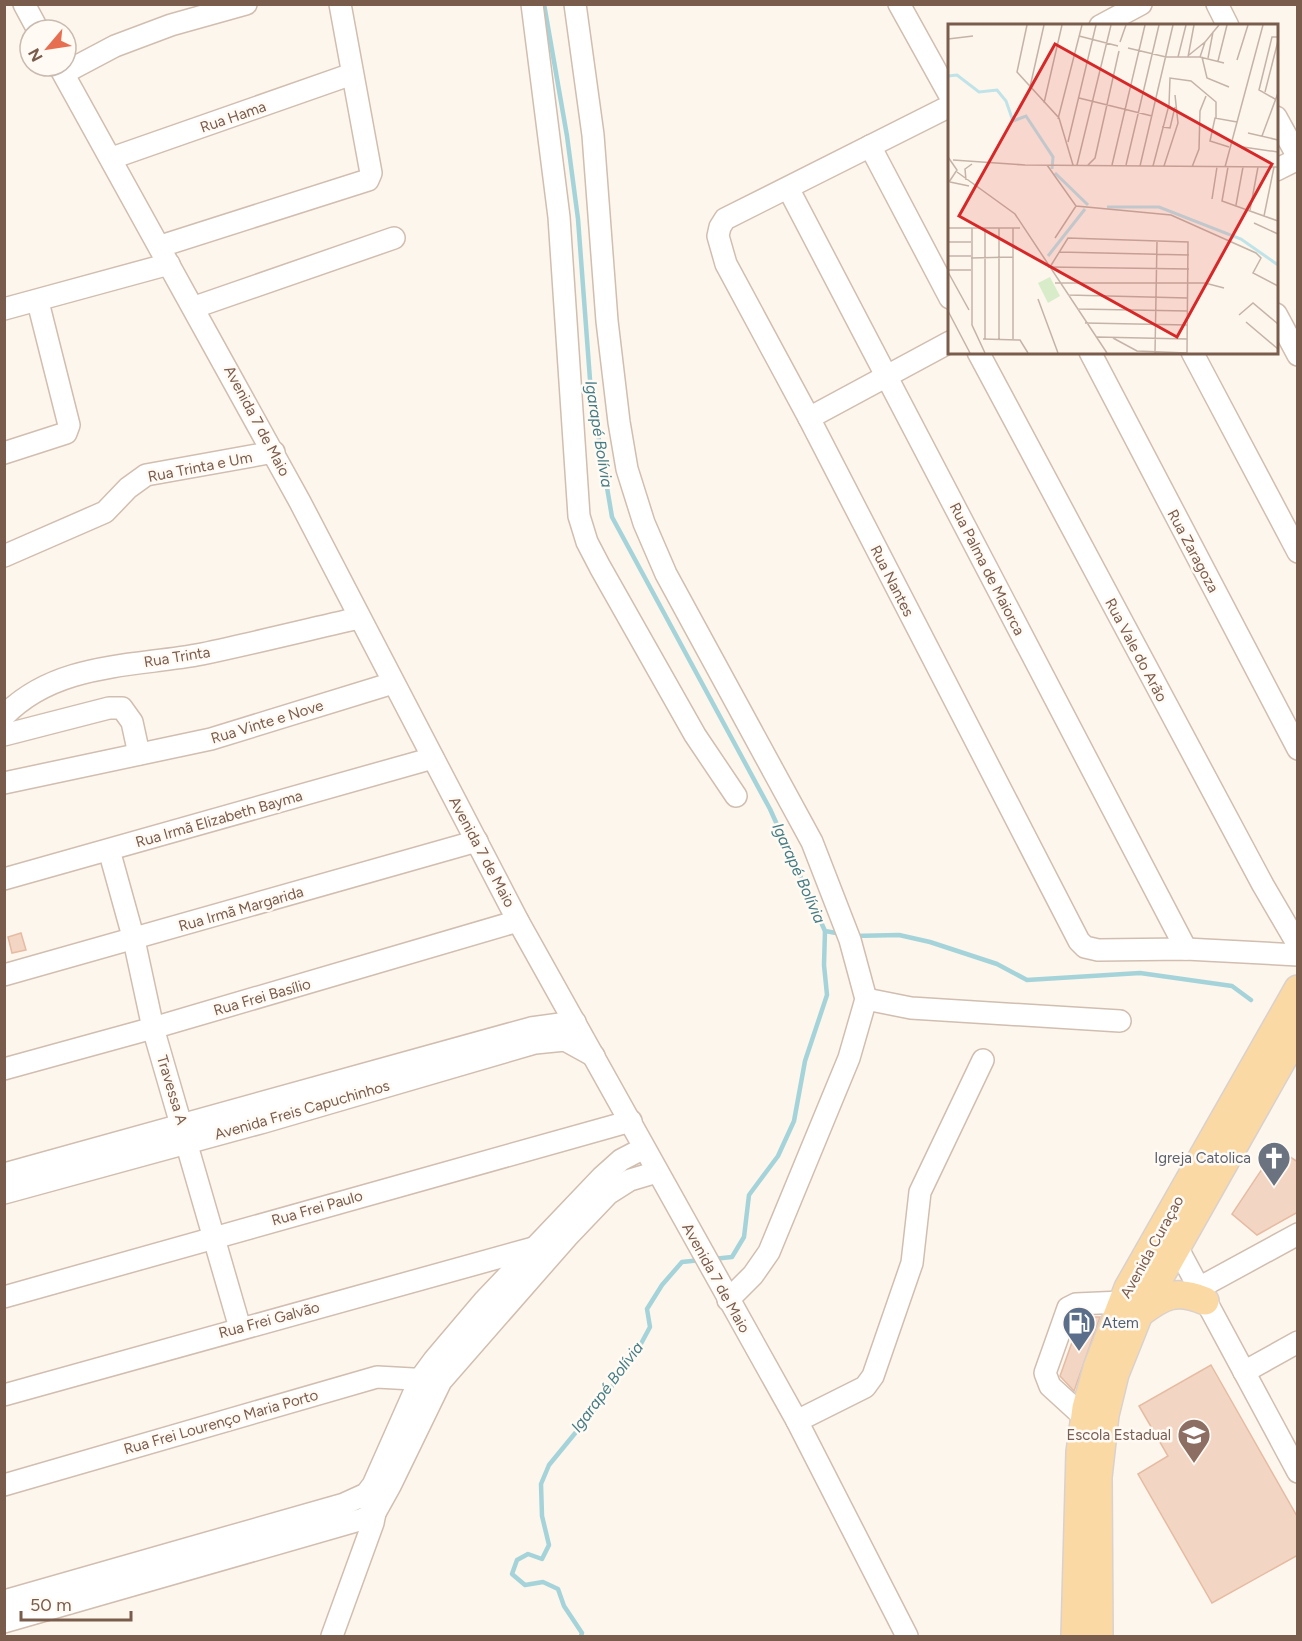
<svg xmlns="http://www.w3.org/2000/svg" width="1302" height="1641" viewBox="0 0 1302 1641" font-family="Figtree,sans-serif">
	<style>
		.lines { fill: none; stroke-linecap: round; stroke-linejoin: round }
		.stream { stroke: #a5d3da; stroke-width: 4.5 }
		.building { fill: #f3d5c3; stroke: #e6bba3; stroke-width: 1.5 }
		.minor-casing { stroke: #d1beb0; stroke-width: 24 }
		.major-casing { stroke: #dad1cd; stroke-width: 30 }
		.minor { stroke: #fff; stroke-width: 21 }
		.major { stroke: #fbd9a5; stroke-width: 27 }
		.labels { text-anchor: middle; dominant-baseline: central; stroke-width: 5; stroke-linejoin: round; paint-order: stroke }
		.street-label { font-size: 15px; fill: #7a5c4d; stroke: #fffaf3 }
		.worship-label { font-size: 15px; fill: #5b616d; stroke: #fffaf3; text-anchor: end }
		.service-label { font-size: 15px; fill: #4e5e75; stroke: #fffaf3; text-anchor: start }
		.education-label { font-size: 15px; fill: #785e54; stroke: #fffaf3; text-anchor: end }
		.water-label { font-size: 16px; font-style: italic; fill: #437c86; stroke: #fffaf3 }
		.inset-river { fill: none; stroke: #bfe3e8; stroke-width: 3 }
		.inset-road { fill: none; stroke: #c5b3a7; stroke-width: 1.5 }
		.view { fill: #d62828; fill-opacity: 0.15; stroke: #d62828; stroke-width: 3 }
		.inset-edge { fill: none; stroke: #7a5c4d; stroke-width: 3 }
	</style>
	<rect width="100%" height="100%" fill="#fdf6ec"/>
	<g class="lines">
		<g class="stream">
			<polyline points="544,4 567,136 578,219 591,393 612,517 770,809 825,931 824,965 827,995 805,1061 794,1121 778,1156 749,1195 744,1237 732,1257 713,1259"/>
			<polyline points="825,931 842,934"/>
			<polyline points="853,936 899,935 930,942 997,964 1027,980 1140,973 1232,986 1251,1000"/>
			<polyline points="581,1636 582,1633 564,1606 558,1589 543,1582 525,1585 512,1574 517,1560 528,1554 542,1559 549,1545 542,1516 541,1484 549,1465 599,1404 636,1353 650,1327 647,1309 662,1285 682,1262 701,1260"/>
		</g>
	</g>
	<g class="building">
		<polygon points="21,933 26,950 12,953 8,937"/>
		<polygon points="1276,1148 1298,1162 1298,1212 1257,1235 1232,1214"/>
		<polygon points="1081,1317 1100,1317 1074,1391 1060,1376"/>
		<polygon points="1211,1365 1298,1518 1298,1555 1212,1603 1138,1474 1168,1456 1139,1406"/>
	</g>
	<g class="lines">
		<defs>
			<g id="minor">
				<polyline points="24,4 38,30"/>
				<polyline points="532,4 559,217 579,516 587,542 600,567 695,735 736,796"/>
				<polyline points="575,4 593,135 607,321 619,422 627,469 644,523 666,574 812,842 850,940 866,999 849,1058 769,1252 753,1275 728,1300"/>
				<polyline points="899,4 950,96"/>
				<polyline points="1217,4 1228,26"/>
				<polyline points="1100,26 1141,4"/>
				<polyline points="59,66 300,502 518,921 797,1421 907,1636"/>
				<polyline points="64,73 115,46 171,25 246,4"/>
				<polyline points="950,106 725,219 720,227 718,236 726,264 809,418 1079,941 1085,947 1098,950 1186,949 1298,955"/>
				<polyline points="1276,117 1298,157"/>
				<polyline points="870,146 950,298"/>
				<polyline points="112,158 352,74"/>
				<polyline points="1276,170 1298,159"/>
				<polyline points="788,188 1186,949"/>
				<polyline points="161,246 368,180 371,173 340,4"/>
				<polyline points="195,307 394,238"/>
				<polyline points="4,309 169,264"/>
				<polyline points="1276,314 1298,355"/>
				<polyline points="978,352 1263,885 1298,945"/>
				<polyline points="1090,352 1298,749"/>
				<polyline points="1192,352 1298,552"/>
				<polyline points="809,418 950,342"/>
				<polyline points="4,453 66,433 69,425 38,302"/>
				<polyline points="4,556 105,512 128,488 146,475 274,452"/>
				<path d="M4 716C56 662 134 667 202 654 254 643 306 630 359 618"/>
				<polyline points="4,735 109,708 122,708 132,722 139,754"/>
				<polyline points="4,783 211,739 393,683"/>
				<polyline points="109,850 134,940 153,1028 240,1328"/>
				<polyline points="4,879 433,758"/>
				<polyline points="4,975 477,841"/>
				<polyline points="866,999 911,1008 1120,1021"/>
				<polyline points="4,1069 153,1028 518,921"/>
				<polyline points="4,1174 531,1028 575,1022"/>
				<polyline points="4,1193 264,1122 535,1043 565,1040 594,1056"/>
				<polyline points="1178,1249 1298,1472"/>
				<polyline points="1197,1289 1298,1234"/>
				<polyline points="4,1297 631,1121"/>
				<polyline points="1244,1372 1298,1342"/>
				<polyline points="4,1395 533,1248"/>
				<polyline points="1085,1418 1050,1386 1045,1373 1068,1308 1076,1304 1122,1302"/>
				<polyline points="797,1421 865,1387 873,1376 912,1263 920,1192 983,1060"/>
				<polyline points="4,1485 377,1377 431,1380"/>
				<polyline points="4,1601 344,1504 366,1494 373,1485 420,1379 434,1360 484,1301 602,1177 621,1160 644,1148"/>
				<polyline points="4,1622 363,1519 375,1513 390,1486 441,1381 567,1237 608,1194 630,1180 657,1172"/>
				<polyline points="332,1636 373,1523 375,1513 371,1506"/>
			</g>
			<g id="major">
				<path d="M1140 1313C1164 1295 1176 1289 1205 1301"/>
				<polyline points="1075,1636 1080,1452 1086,1408 1097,1368 1128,1288 1298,989"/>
				<polyline points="1099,1636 1098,1477 1105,1415 1115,1374 1139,1314 1298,1032"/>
			</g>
		</defs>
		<use href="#minor" class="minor-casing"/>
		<use href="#major" class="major-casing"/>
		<use href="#minor" class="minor"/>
		<use href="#major" class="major"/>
	</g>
	<defs>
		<symbol id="church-pin" viewBox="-11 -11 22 30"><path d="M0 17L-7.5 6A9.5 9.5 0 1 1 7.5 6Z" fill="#6b7280" stroke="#fffaf3"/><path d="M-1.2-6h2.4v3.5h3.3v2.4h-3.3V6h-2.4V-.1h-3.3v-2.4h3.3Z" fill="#fff"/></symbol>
		<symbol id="fuel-pin" viewBox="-11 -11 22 30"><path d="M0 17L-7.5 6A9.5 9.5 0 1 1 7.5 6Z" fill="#5c6f8a" stroke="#fffaf3"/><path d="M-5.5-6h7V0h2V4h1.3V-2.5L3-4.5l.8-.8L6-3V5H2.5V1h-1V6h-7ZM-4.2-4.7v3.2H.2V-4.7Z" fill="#fff"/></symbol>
		<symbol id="school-pin" viewBox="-11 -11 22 30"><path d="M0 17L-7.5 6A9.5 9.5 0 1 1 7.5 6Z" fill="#8d6e63" stroke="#fffaf3"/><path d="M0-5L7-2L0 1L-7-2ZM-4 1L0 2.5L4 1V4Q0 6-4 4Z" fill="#fff"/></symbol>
	</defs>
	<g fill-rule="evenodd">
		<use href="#church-pin" x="1255" y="1139" width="38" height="52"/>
		<use href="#fuel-pin" x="1060" y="1304" width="38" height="52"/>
		<use href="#school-pin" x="1175" y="1416" width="38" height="52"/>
	</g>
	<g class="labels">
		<g class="street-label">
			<text transform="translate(233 117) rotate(-19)">Rua Hama</text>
			<text transform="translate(257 421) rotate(62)">Avenida 7 de Maio</text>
			<text transform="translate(200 467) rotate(-11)">Rua Trinta e Um</text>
			<text transform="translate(1193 551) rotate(62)">Rua Zaragoza</text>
			<text transform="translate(987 569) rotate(63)">Rua Palma de Maiorca</text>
			<text transform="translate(892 581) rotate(63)">Rua Nantes</text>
			<text transform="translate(1136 650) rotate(62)">Rua Vale do Arão</text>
			<text transform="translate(177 657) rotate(-9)">Rua Trinta</text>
			<text transform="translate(267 722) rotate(-17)">Rua Vinte e Nove</text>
			<text transform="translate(219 819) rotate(-16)">Rua Irmã Elizabeth Bayma</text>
			<text transform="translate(482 852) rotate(62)">Avenida 7 de Maio</text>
			<text transform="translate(241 909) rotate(-16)">Rua Irmã Margarida</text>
			<text transform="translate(262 997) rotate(-16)">Rua Frei Basílio</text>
			<text transform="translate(172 1090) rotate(73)">Travessa A</text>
			<text transform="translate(302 1110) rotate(-16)">Avenida Freis Capuchinhos</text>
			<text transform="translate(317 1208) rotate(-16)">Rua Frei Paulo</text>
			<text transform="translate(1152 1247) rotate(-61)">Avenida Curaçao</text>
			<text transform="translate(716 1278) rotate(61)">Avenida 7 de Maio</text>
			<text transform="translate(269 1320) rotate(-15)">Rua Frei Galvão</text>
			<text transform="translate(221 1422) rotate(-16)">Rua Frei Lourenço Maria Porto</text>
		</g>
		<g class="worship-label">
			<text x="1251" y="1158">Igreja Catolica</text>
		</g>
		<g class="service-label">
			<text x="1102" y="1323">Atem</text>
		</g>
		<g class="education-label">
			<text x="1171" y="1435">Escola Estadual</text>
		</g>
		<g class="water-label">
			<text transform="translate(599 434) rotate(81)">Igarapé Bolívia</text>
			<text transform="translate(799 873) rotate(66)">Igarapé Bolívia</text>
			<text transform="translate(607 1387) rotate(-53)">Igarapé Bolívia</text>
		</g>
	</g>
	<g transform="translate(948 24)">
		<rect width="330" height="330" fill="#fdf6ec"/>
		<path d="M102 253 112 272 100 279 90 259Z" fill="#d8ecc9"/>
		<path class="inset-river" d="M0 52 9 51 31 68 49 66 58 77 65 97 78 92 105 133 104 145M107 149 140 181M159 183H211L293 215 330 241M100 232 137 185"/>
		<path class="inset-road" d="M79 1 69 48 111 94 125 141M131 12 170 22M0 15 25 12M172 18 178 1M180 24 218 33H252L276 39M241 31 257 18M230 33 238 1M240 33 246 1M252 33 257 18 271 1M254 33 259 54 281 63M260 34 265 8M289 36 300 1M270 37 279 1M82 63 96 1M317 68 330 17M131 74 204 92M327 75 311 66 324 13H330M96 79 114 1M110 95 134 1M214 103 222 104 227 83M300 109 330 116M314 112 330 69M120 118 148 1M281 123 262 117 267 94 289 98M295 123 330 128M0 133 9 146 1 158M5 136 77 141 330 143M99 141 128 182 223 191 308 229 313 234 305 249 330 262M129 141 163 1M140 141 147 134 171 27M164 141 197 1M178 141 211 1M192 142 225 1M205 142 221 81 222 54 243 57 268 78V94M216 142 230 99 227 71M244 143 251 125 252 87 258 72M277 143 315 1M280 143 274 177 330 197M9 148 67 190 159 329M18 156 17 145 24 140M2 158 21 162M264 175 269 143M288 181 295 143M302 186 310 143M316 192 326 143M306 199 330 210M0 204H72M24 204V301L37 329M107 214 128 182M0 218H23M111 228 241 231M0 232H23M23 234 65 233M100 243 241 245M102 243 120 214 240 218 239 329M0 246H23M0 248 21 286M107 259H257L276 264M120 271 240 274M90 275 110 329M129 285 240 287M0 287 22 329M291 291 305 279 330 300M298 298 330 325M137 299 239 301M149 313 239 315M165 314 189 327 239 329M35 315 72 316 80 329M37 315V204M51 315V204M65 315V204M207 329 209 217"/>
		<path class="view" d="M107 20 324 140 229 313 11 192Z"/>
		<rect width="330" height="330" class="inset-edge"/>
	</g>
	<rect width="1302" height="1641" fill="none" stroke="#7a5c4d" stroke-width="12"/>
	<g transform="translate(48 48) rotate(241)"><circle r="28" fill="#fffaf3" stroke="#cabbb1" stroke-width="1.5"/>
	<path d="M0-4.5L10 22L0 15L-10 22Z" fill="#e76f51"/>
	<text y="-9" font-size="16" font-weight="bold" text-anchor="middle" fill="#7a5c4d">N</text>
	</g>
	<path d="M21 1611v9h110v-9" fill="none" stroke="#7a5c4d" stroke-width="3"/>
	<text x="30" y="1611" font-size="18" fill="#7a5c4d" stroke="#fffaf3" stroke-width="4.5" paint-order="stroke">50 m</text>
</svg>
